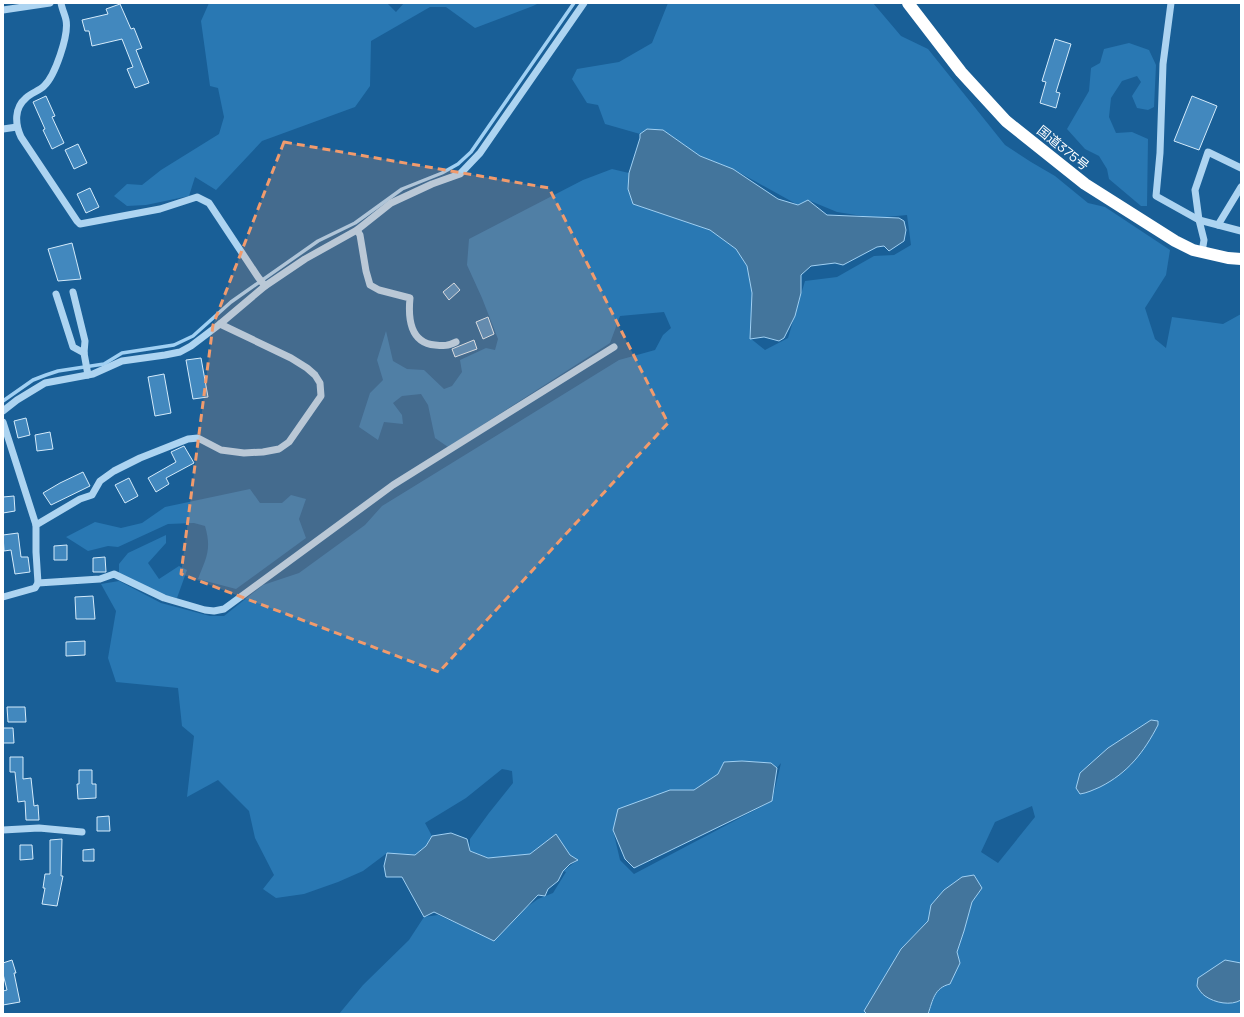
<svg xmlns="http://www.w3.org/2000/svg" width="1244" height="1017" viewBox="0 0 1244 1017" font-family="'Space Grotesk','Noto Sans JP',sans-serif">
	<style>
		.green { fill: #2978b3; fill-rule: evenodd }
		.water { fill: #43759c; stroke: #a0d0f3 }
		.lines { fill: none; stroke-linecap: round; stroke-linejoin: round }
		.stream { stroke: #a0d0f3; stroke-width: 3.5 }
		.building { fill: #4288be; stroke: #d4ebfb }
		.minor { stroke: #add4f1; stroke-width: 7 }
		.highway { stroke: #fff; stroke-width: 12 }
		.marked { fill: #f19b6d; fill-opacity: 0.2; stroke: #f19b6d; stroke-width: 3; stroke-dasharray: 8 5; stroke-linejoin: round }
		.labels { text-anchor: middle; dominant-baseline: central; stroke-width: 3; stroke-linejoin: round; paint-order: stroke }
		.street-label { font-size: 13px; fill: #fff; stroke: #195f97 }
	</style>
	<rect width="100%" height="100%" fill="#195f97"/>
	<g class="green">
		<polygon points="209,3 387,3 396,12 404,3 539,3 533,6 475,28 446,7 430,7 371,41 370,86 355,107 262,141 216,190 195,177 189,196 146,205 127,206 114,196 127,184 142,185 161,170 219,134 224,117 218,88 210,86 201,21"/>
		<path d="M668 3H873L901 36 928 49 1005 145 1031 162 1055 176 1088 203 1105 207 1170 250 1166 275 1145 308 1155 339 1166 348 1172 317 1223 324 1241 314V1014H928L935 994 960 963 957 952 964 931 972 902 982 888 944 890 931 905 928 921 901 949 864 1011 867 1014H339L363 985 409 940 424 917 438 915 494 940 520 912 538 899 553 893 566 872 563 871 578 860 570 855 556 834 530 854 489 858 470 851V839L489 813 513 783 512 771 502 769 466 798 425 823 432 836 426 846 415 855 387 853 363 871 338 882 304 894 276 898 263 889 274 875 255 838 249 811 218 780 187 797 194 736 182 726 178 688 116 682 108 658 116 611 101 584 119 581 161 603 210 616H224L263 585 299 573 365 525 382 506 619 360 655 350 663 335 671 328 664 312 620 316 610 343 448 447 435 438 428 405 421 394 402 396 393 403 402 415 403 424 384 422 378 440 359 427 370 393 383 380 377 360 386 331 393 361 407 369 424 370 444 389 452 386 462 372 460 360 486 348 495 350 498 339 482 298 467 265 469 239 583 180 612 169 629 173 628 189 633 204 710 230 736 249 747 266 752 293 750 338 765 350 788 338 805 281 837 277 874 256 894 255 911 245 907 215 875 218 837 212 808 200 798 205 733 169 700 156 663 130 647 129 640 134 605 124 598 105 587 103 572 79 577 69 619 62 652 43ZM742 761 771 763 777 768 781 763 772 801 634 874 620 860 613 830 670 790H694L718 774 724 762ZM1032 806 1035 817 998 863 981 852 995 822Z"/>
		<polygon points="1129,43 1149,50 1156,65 1154,107 1148,110 1137,108 1132,96 1141,82 1137,76 1122,81 1111,98 1109,117 1116,133 1132,132 1148,139 1147,206 1141,206 1109,179 1107,169 1099,156 1085,149 1067,129 1089,91 1091,68 1100,63 1104,49"/>
		<path d="M250 489 260 503H282L291 495 306 499 299 519 306 538 236 589 198 579C206 558 212 550 205 526L194 523 168 524 118 547 108 546 88 551 66 537 95 522 121 528 142 523 165 507Z"/>
		<polygon points="166,535 166,543 148,563 159,579 179,566 187,570 177,598 164,595 119,574 119,564 128,553"/>
	</g>
	<g class="water">
		<polygon points="647,129 663,130 700,156 733,169 778,199 798,205 808,200 827,215 899,218 904,221 906,230 904,241 889,251 884,246 877,247 843,265 835,263 811,266 801,275 801,293 795,316 784,338 779,341 764,337 750,339 752,293 747,266 736,249 710,230 633,204 628,189 629,173 640,138 640,134"/>
		<path d="M1151 720 1158 721V725C1144 752 1128 773 1100 787 1093 790 1087 793 1080 794L1076 788 1080 773 1108 748Z"/>
		<polygon points="742,761 771,763 777,768 772,801 634,868 625,859 613,830 618,809 670,790 694,790 718,774 724,762"/>
		<polygon points="451,833 467,839 470,851 488,858 530,854 556,834 570,855 578,860 570,864 563,871 558,881 548,889 545,896 538,895 494,941 434,912 424,917 402,877 386,877 384,866 387,853 415,855 426,846 432,836"/>
		<path d="M974 875 982 888 972 902 964 931 957 952 960 963 950 984C934 988 933 1000 928 1014H867L864 1011 901 949 928 921 931 905 944 890 962 877Z"/>
		<path d="M1225 960 1241 963V1000C1231 1006 1215 1003 1205 996 1202 994 1199 990 1197 986L1198 978Z"/>
	</g>
	<g class="lines">
		<polyline class="stream" points="3,401 33,380 46,375 58,371 104,364 122,353 174,345 193,336 231,302 318,241 355,223 402,189 442,173 458,164 471,152 574,3"/>
	</g>
	<g class="building">
		<polygon points="120,4 131,29 134,28 142,48 136,50 149,83 135,88 127,69 133,67 122,39 92,46 89,31 85,31 82,20 108,14 106,9"/>
		<polygon points="1055,39 1071,44 1056,92 1060,93 1056,108 1040,103 1046,82 1042,81"/>
		<polygon points="46,96 55,116 52,117 64,143 52,149 43,130 45,129 33,102"/>
		<polygon points="1192,96 1217,106 1199,150 1174,141"/>
		<polygon points="78,144 87,163 74,169 65,150"/>
		<polygon points="90,188 99,207 86,213 77,194"/>
		<polygon points="72,243 81,279 58,281 48,249"/>
		<polygon points="454,283 460,290 449,300 443,292"/>
		<polygon points="488,317 494,334 483,339 476,322"/>
		<polygon points="474,340 477,349 455,357 452,349"/>
		<polygon points="201,358 208,397 193,399 186,360"/>
		<polygon points="164,374 171,413 155,416 148,377"/>
		<polygon points="26,418 30,435 18,438 14,421"/>
		<polygon points="50,432 53,449 37,451 35,435"/>
		<polygon points="184,446 194,463 166,478 169,484 156,492 148,478 176,462 171,452"/>
		<polygon points="83,472 90,486 51,505 43,493 60,483"/>
		<polygon points="129,478 138,496 125,503 115,485"/>
		<polygon points="14,496 15,511 3,513 3,497"/>
		<polygon points="18,533 21,557 28,557 30,572 15,574 11,550 4,551 3,535"/>
		<polygon points="67,545 67,560 54,560 54,546"/>
		<polygon points="105,557 106,572 93,572 93,558"/>
		<polygon points="93,596 95,619 76,619 75,597"/>
		<polygon points="85,641 85,655 66,656 66,642"/>
		<polygon points="7,707 25,707 26,722 8,722"/>
		<polygon points="3,728 13,728 14,743 3,743"/>
		<polygon points="10,757 23,757 23,779 31,778 34,806 38,805 39,820 26,820 25,801 18,802 15,772 10,772"/>
		<polygon points="79,770 92,770 92,784 96,784 96,798 78,799 77,784 79,784"/>
		<polygon points="109,816 110,831 97,831 97,817"/>
		<polygon points="62,839 61,876 63,876 57,906 42,904 45,888 43,888 45,874 50,874 50,840"/>
		<polygon points="20,845 32,845 33,859 20,860"/>
		<polygon points="94,849 94,861 83,861 83,850"/>
		<polygon points="12,960 16,973 14,973 20,1002 3,1005 3,991 7,990 3,974 3,963"/>
	</g>
	<g class="lines">
		<g class="minor">
			<path d="M61 3C62 9 65 15 66 20 69 35 55 76 44 86 39 91 31 93 26 98 14 108 15 124 21 137L77 221 80 224 160 209 197 197 209 203 258 277 265 286"/>
			<polyline points="1171,3 1163,64 1160,153 1156,196 1199,220 1241,231"/>
			<polyline points="3,10 50,3"/>
			<polyline points="3,129 17,127"/>
			<polyline points="1218,225 1241,187"/>
			<path d="M357 230 360 235 366 271 370 285 379 290 410 298C408 318 410 343 435 345 445 346 447 346 456 342"/>
			<polyline points="1202,252 1204,240 1199,220 1195,190 1208,152 1241,168"/>
			<polyline points="73,292 85,341 84,353 88,375"/>
			<polyline points="56,294 73,347 84,353"/>
			<polyline points="3,411 17,400 45,383 93,374 122,361 165,355 180,352 191,346 220,324 265,286 305,259 357,230 391,203 432,184 460,174 480,153 584,3"/>
			<polyline points="3,422 36,525"/>
			<polyline points="38,583 100,579 114,574 164,598 205,610 214,611 224,609 393,485 614,347"/>
			<polyline points="3,597 35,588 38,583 36,552 36,525 80,499 92,495 100,481 114,471 140,458 188,439 198,438 221,450 244,453 263,452 279,449 289,442 321,396 320,383 315,375 307,368 291,358 220,324"/>
			<polyline points="3,830 39,828 82,832"/>
		</g>
		<polyline class="highway" points="908,3 961,72 1006,121 1085,184 1175,241 1193,250 1228,258 1241,259"/>
	</g>
	<path class="marked" d="M284 142 549 188 668 423 439 672 181 574 213 325Z"/>
	<g class="labels">
		<g class="street-label">
			<text transform="translate(1063 148) rotate(39)">国道375号</text>
		</g>
	</g>
	<rect width="1244" height="1017" fill="none" stroke="#ffffff" stroke-width="8"/>
</svg>
